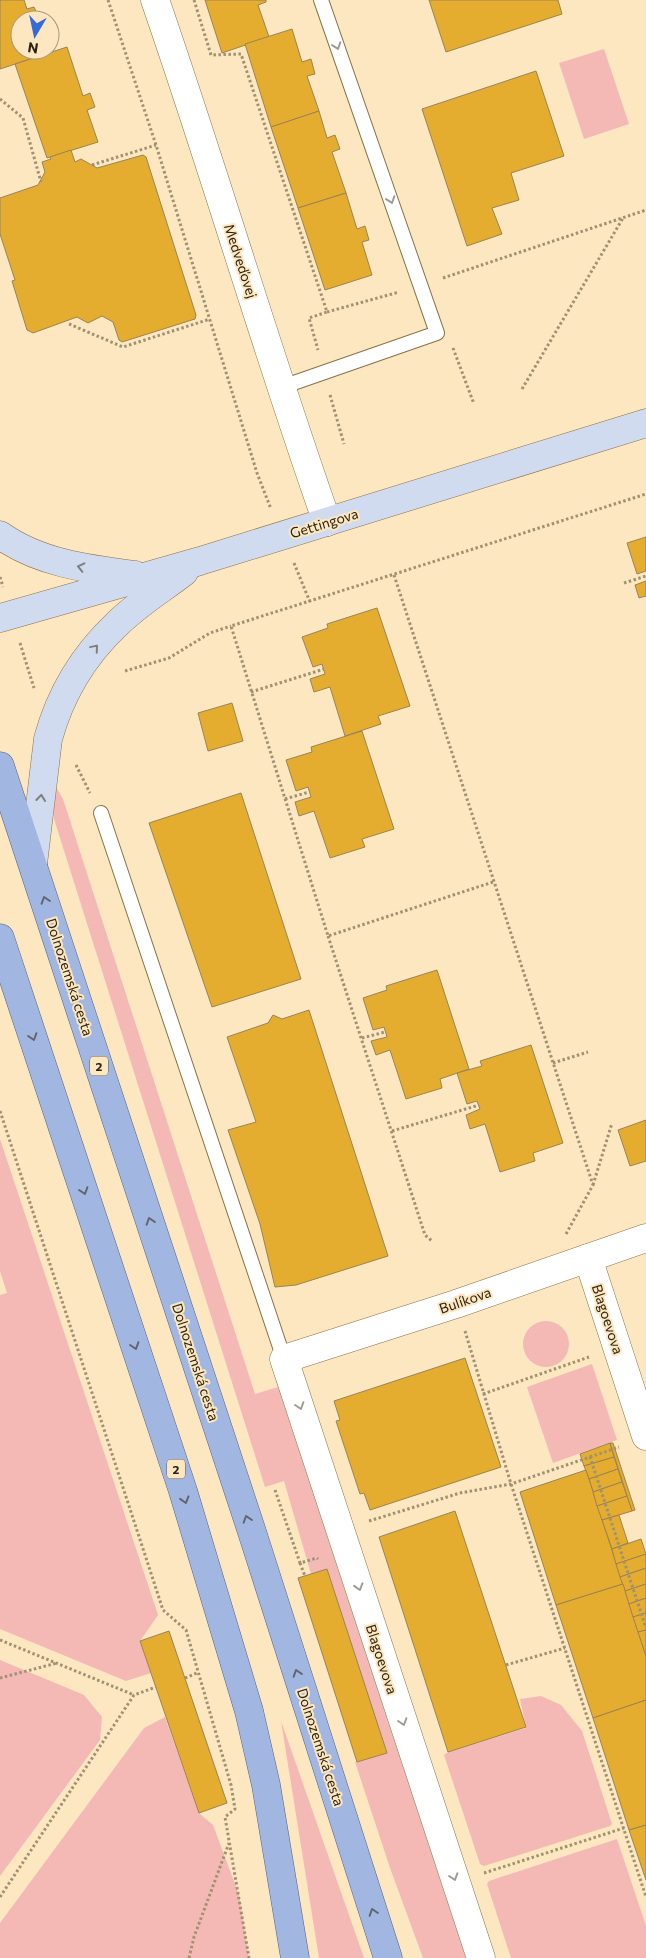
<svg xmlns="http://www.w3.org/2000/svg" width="646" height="1958" viewBox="0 0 646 1958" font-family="Commissioner,sans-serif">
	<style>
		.green { fill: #f4b9b5 }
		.building { fill: #e4ad2f; stroke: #9b8355 }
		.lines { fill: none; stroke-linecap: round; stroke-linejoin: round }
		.lane-casing { stroke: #8a7246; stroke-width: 16 }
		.street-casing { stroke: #8a7246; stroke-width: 29 }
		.secondary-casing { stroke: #8a7246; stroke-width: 29 }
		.primary-casing { stroke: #50638a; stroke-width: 29 }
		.path { stroke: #a09172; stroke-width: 3; stroke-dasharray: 2.5 2.5; stroke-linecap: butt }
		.lane { stroke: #fff; stroke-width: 14 }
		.street { stroke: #fff; stroke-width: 28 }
		.secondary { stroke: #d0dbef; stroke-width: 28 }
		.primary { stroke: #a1b6e0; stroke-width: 28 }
		.oneway { stroke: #a09c93 }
		.oneway2 { stroke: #7e7f80 }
		.oneway3 { stroke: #61656e }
		.labels { text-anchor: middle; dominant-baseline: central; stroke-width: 4; stroke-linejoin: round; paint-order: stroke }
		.shield { fill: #fce7c0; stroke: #6a5e45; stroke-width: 1 }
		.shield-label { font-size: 12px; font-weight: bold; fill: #2c2310 }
		.street-label { font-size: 14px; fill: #2c2310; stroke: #fce7c0 }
	</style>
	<rect width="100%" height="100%" fill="#fce7c0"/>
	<g class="green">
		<polygon points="604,49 629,124 584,139 559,63"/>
		<polygon points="53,782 63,799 255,1394 278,1387 466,1958 423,1958 390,1868 355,1762 386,1752 327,1569 311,1574 284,1481 265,1487 54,819"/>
		<polygon points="0,1139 158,1615 140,1641 151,1673 126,1681 0,1629 0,1295 7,1293 0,1271"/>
		<circle cx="546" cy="1344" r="23"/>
		<polygon points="592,1364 617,1440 553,1463 527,1387"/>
		<polygon points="0,1660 84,1695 102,1717 100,1740 0,1876"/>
		<polygon points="541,1696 561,1705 582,1731 612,1824 610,1826 484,1866 480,1864 444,1755 448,1752 526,1728 520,1699"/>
		<polygon points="165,1717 199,1813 213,1825 239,1895 249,1958 0,1958 0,1923 144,1728"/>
		<polygon points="281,1721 364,1958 319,1958"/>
		<polygon points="617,1839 646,1926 646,1958 511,1958 487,1884 489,1881"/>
	</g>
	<g class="building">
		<polygon points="0,0 24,0 27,9 34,7 40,20 20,20 20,50 41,50 43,55 0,69"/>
		<polygon points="205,0 266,0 266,2 258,5 269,37 222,53"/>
		<polygon points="429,0 558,0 562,14 446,52"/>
		<polygon points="292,29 302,62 311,59 315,74 307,76 319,111 271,127 245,44"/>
		<polygon points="67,47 83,96 90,93 95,107 87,110 98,142 47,158 15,64"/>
		<polygon points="536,71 564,156 511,173 519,200 492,208 502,234 467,246 422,109"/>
		<polygon points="319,111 327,138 335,135 340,149 332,152 346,193 298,208 271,127"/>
		<polygon points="71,150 75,162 81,159 97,168 143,155 146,157 196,315 195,319 122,342 119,340 113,322 102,316 88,323 77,317 33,333 27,330 12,281 15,280 0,234 0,198 38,185 45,172 42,162 51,159 50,157"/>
		<polygon points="346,193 357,229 365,226 369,240 362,242 372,275 325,290 298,208"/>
		<polygon points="646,537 646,571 637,574 627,543"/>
		<polygon points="646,581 646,596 639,598 635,585"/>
		<polygon points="377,608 410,706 378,716 381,724 345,736 330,687 314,692 310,679 325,674 322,664 313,667 302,637 328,628 327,624"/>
		<polygon points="232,703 243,741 208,751 198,713"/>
		<polygon points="362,731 394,829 362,839 365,847 330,858 314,811 299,816 295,802 311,797 308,787 296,791 286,760 312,752 311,747"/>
		<polygon points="241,793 301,979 212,1007 149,823"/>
		<polygon points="437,970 469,1069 440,1079 442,1088 406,1099 390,1050 376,1055 371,1041 387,1037 384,1027 373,1030 363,998 387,990 386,986"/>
		<polygon points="309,1010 388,1256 296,1285 275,1287 260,1224 228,1130 256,1122 227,1037 268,1023 273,1015 282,1019"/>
		<polygon points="531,1045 563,1143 533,1153 535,1161 500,1172 485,1124 470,1129 466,1115 480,1109 477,1101 467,1104 457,1073 482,1066 480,1061"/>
		<polygon points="646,1120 646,1161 630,1166 618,1130"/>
		<polygon points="465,1358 501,1467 370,1510 364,1493 360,1494 336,1421 340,1420 334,1401"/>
		<polygon points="610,1443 614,1457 584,1466 580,1454"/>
		<polygon points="610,1443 613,1443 635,1510 632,1511"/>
		<polygon points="614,1457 618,1469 589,1479 584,1466"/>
		<polygon points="618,1469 622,1482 593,1492 589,1479"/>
		<polygon points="586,1470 623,1584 556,1605 520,1492"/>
		<polygon points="622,1482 627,1496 597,1506 593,1492"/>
		<polygon points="627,1496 632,1511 602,1520 597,1506"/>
		<polygon points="455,1511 526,1727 448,1752 379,1537"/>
		<polygon points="619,1515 628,1543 612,1549 602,1520"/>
		<polygon points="641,1539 646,1554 616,1564 612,1549"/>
		<polygon points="646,1554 646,1568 620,1577 616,1564"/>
		<polygon points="646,1568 646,1584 625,1591 620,1577"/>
		<polygon points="327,1569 387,1753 357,1762 298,1578"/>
		<polygon points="623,1584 646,1656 646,1700 593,1718 556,1605"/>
		<polygon points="646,1584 646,1598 629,1604 625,1591"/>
		<polygon points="646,1598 646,1613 633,1617 629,1604"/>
		<polygon points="646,1613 646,1630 638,1632 633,1617"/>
		<polygon points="646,1630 646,1656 638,1632"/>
		<polygon points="169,1631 227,1803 199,1813 140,1641"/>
		<polygon points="646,1700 646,1825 629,1830 593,1718"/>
		<polygon points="646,1825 646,1880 629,1830"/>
	</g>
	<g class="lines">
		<defs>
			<g id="lane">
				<polyline points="282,387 437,333 321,0"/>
				<polyline points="101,813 284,1359"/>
			</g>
			<g id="street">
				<path d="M155 0C215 173 266 349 327 522"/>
				<polyline points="588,1258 646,1436"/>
				<polyline points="481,1958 284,1359 456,1304 646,1238"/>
			</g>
			<g id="secondary">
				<path d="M0 535C39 563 88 569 135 575"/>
				<polyline points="0,618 200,561 646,423"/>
				<path d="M33 864 48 739C60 695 84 655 117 624 137 604 162 589 184 572"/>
			</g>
			<g id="primary">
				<polyline points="0,766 252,1532 388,1958"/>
				<polyline points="0,938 183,1491 249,1711 266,1785 295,1958"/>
			</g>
		</defs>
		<use href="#lane" class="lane-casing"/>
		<use href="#street" class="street-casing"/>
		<use href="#secondary" class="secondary-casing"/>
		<use href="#primary" class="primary-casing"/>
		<g class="path">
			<polyline points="108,0 156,145 257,473 271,509"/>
			<polyline points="194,0 211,55 241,54 327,312 309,318 318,350"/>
			<polyline points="0,99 23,118 41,182"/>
			<polyline points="92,165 156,145"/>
			<polyline points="443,278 646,210"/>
			<polyline points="327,312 399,292"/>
			<polyline points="69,324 123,347 210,319"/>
			<polyline points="453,348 474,404"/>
			<polyline points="522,389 623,218"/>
			<polyline points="330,395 344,444"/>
			<polyline points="294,563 310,602"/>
			<polyline points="394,575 593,1185 566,1234"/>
			<polyline points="0,577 3,587"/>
			<polyline points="624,583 646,576"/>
			<polyline points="20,643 34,688"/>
			<polyline points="125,671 169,658 210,633 231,626"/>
			<polyline points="251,692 324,669"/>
			<polyline points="76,765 90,793"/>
			<polyline points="285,799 309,792"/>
			<polyline points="493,882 328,936 231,626 646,494"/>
			<polyline points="328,936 425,1235 433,1242"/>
			<polyline points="362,1038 385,1032"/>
			<polyline points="553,1063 588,1052"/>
			<polyline points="0,1111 163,1610 186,1630 231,1785 235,1809 225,1817 249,1958"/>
			<polyline points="392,1131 479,1105"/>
			<polyline points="593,1185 612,1123"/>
			<polyline points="465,1331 511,1484 646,1897"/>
			<polyline points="483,1394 589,1357"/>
			<polyline points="590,1457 619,1447"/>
			<polyline points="275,1490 300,1563 317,1558 318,1559"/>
			<polyline points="369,1521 460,1493 511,1484 590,1457 646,1628"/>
			<polyline points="300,1563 305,1576"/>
			<polyline points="0,1640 134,1695"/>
			<polyline points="506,1665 565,1648"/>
			<polyline points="0,1678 57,1663"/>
			<polyline points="185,1678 197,1673"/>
			<polyline points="484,1873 624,1828"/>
			<polyline points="0,1897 134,1695 156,1687"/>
			<polyline points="189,1958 194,1937 229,1843"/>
		</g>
		<use href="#lane" class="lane"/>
		<use href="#street" class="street"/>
		<use href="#secondary" class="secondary"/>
		<use href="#primary" class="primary"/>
	</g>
	<defs><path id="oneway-chevron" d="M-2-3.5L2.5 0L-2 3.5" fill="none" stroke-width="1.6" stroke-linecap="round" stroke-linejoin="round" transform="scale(1.25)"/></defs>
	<g class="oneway">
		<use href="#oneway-chevron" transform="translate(337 46) rotate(71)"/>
		<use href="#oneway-chevron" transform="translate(391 200) rotate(71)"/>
		<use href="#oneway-chevron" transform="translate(300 1406) rotate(72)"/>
		<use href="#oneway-chevron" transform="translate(359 1587) rotate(73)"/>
		<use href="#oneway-chevron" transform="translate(403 1722) rotate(72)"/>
		<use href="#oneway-chevron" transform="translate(454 1877) rotate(72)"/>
	</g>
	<g class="oneway2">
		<use href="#oneway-chevron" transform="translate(81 567) rotate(-167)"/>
		<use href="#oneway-chevron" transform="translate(95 648) rotate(-50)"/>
		<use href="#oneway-chevron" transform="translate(41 798) rotate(-84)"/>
	</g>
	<g class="oneway3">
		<use href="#oneway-chevron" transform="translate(45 900) rotate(-108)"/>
		<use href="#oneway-chevron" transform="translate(33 1037) rotate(72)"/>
		<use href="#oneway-chevron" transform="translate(84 1191) rotate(72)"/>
		<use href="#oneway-chevron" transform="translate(150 1221) rotate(-108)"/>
		<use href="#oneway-chevron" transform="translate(135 1346) rotate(72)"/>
		<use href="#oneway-chevron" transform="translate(185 1500) rotate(73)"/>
		<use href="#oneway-chevron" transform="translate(247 1519) rotate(-108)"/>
		<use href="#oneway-chevron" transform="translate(297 1673) rotate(-108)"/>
		<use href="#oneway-chevron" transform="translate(373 1912) rotate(-108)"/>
	</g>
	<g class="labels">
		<g class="shield">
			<rect x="90" y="1056.5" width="18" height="19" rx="4"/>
			<rect x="167" y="1459.5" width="18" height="19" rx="4"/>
		</g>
		<g class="shield-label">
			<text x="99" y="1066">2</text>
			<text x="176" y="1469">2</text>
		</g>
		<g class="street-label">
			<text transform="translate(241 261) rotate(72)">Medveďovej</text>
			<text transform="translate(324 523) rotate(-17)">Gettingova</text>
			<text transform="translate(70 977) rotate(72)">Dolnozemská cesta</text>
			<text transform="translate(465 1300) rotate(-19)">Bulíkova</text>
			<text transform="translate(608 1319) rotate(72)">Blagoevova</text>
			<text transform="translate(196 1362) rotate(72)">Dolnozemská cesta</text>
			<text transform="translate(382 1659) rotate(72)">Blagoevova</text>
			<text transform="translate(321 1747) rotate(72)">Dolnozemská cesta</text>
		</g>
	</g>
	<g transform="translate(35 35) rotate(189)"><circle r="24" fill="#fce7c0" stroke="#a9997a"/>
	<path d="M0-4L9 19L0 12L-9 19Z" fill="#356ad9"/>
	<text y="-8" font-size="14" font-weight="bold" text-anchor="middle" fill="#2c2310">N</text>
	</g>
</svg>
